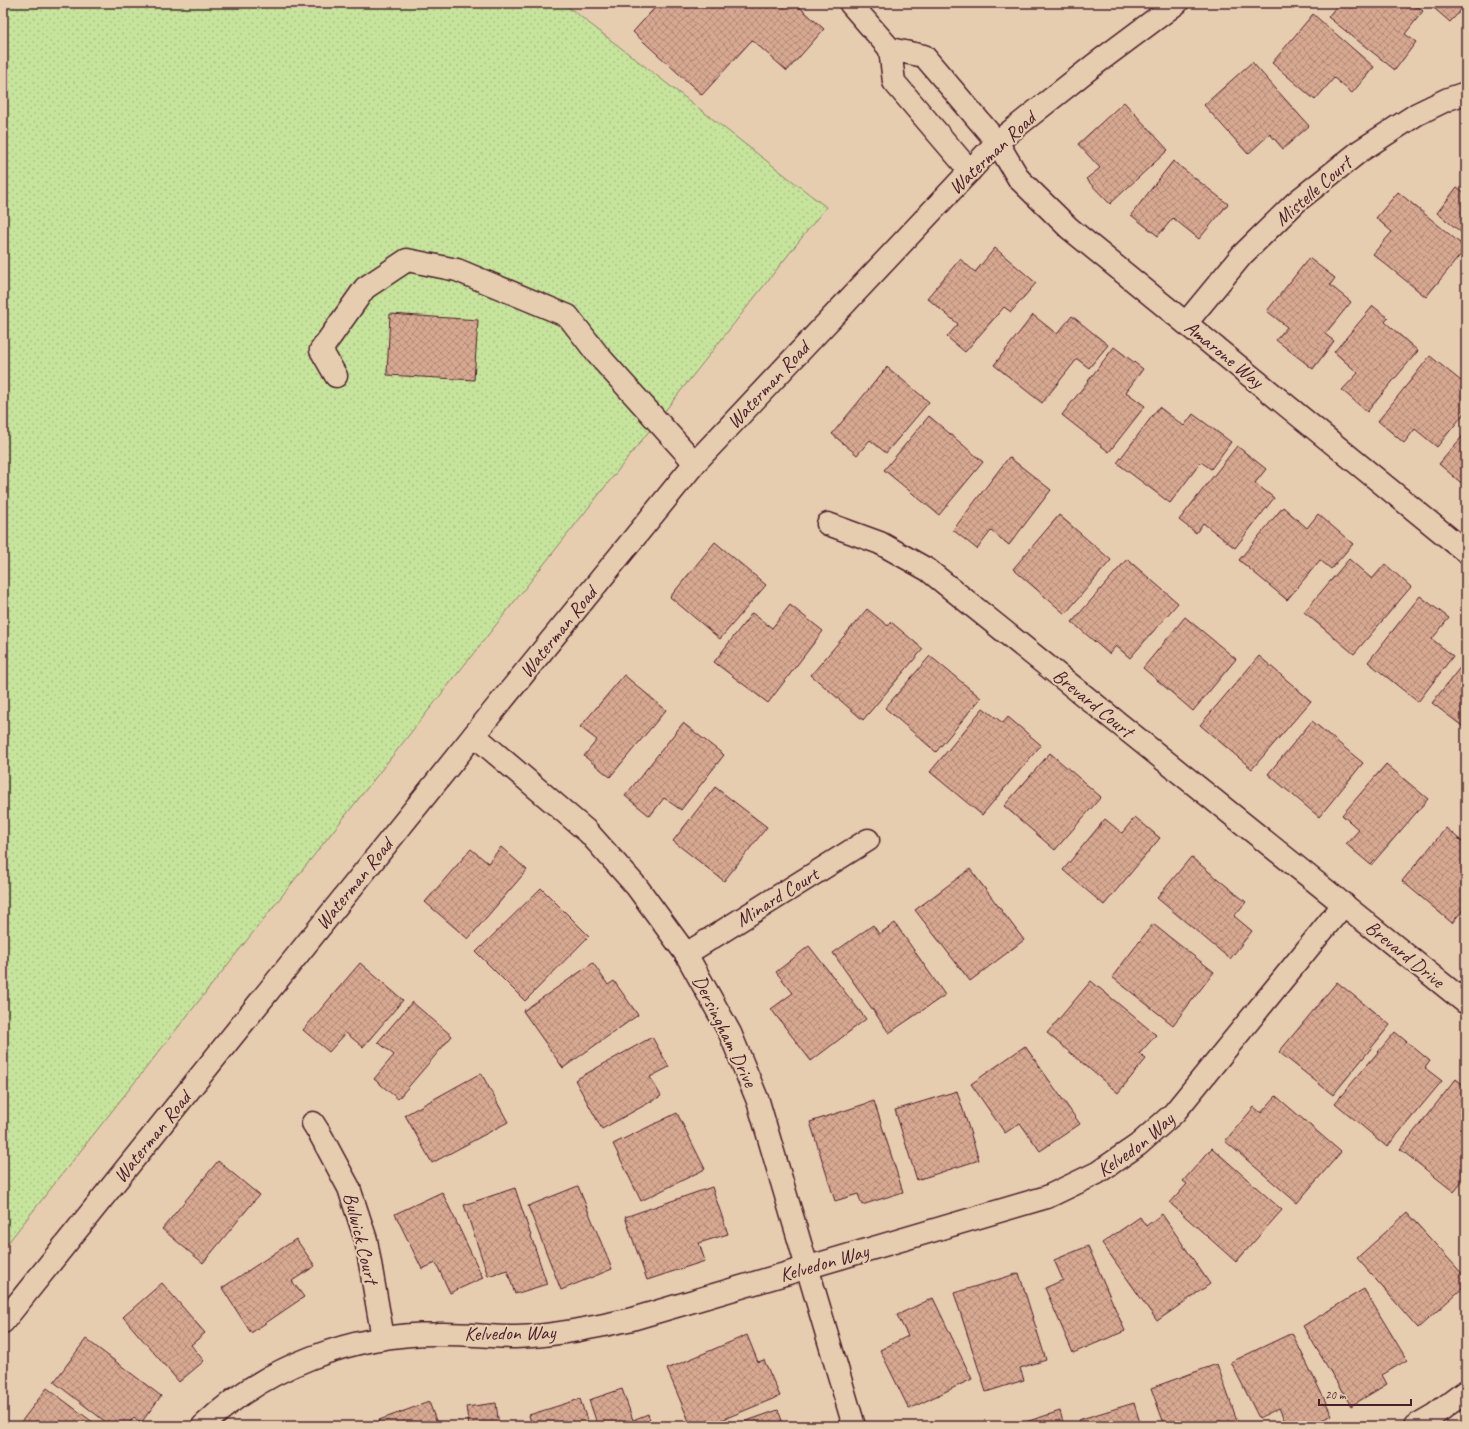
<svg xmlns="http://www.w3.org/2000/svg" width="1469" height="1429" viewBox="0 0 1469 1429" font-family="Caveat,sans-serif">
	<style>
		.grass { fill: url(#grass-dots); stroke: #888264 }
		.building { fill: url(#building-cross-hatch); stroke: #4a1f2b }
		.lines { fill: none; stroke-linecap: round; stroke-linejoin: round }
		.minor-casing { stroke: #4a1f2b; stroke-width: 25 }
		.minor { stroke: #e7cdaf; stroke-width: 22 }
		.labels { text-anchor: middle; dominant-baseline: central; stroke-width: 4; stroke-linejoin: round; paint-order: stroke }
		.street-label { font-size: 20px; fill: #4a1f2b; stroke: #e7cdaf }
	</style>
	<defs>
		<pattern id="grass-dots" width="8" height="8" patternUnits="userSpaceOnUse"><rect width="8" height="8" fill="#c6e49c"/><path d="M2 2h.1M6 6h.1" fill="none" stroke="#acc387" stroke-width="1.8" stroke-linecap="round"/></pattern>
		<pattern id="building-cross-hatch" width="8" height="8" patternUnits="userSpaceOnUse"><rect width="8" height="8" fill="#d8a991"/><path d="M0 0l8 8M0 8l8-8" fill="none" stroke="#b18977"/></pattern>
	</defs>
	<rect width="100%" height="100%" fill="#e7cdaf"/>
	<filter id="ink" filterUnits="userSpaceOnUse"><feTurbulence type="fractalNoise" baseFrequency=".025" numOctaves="2"/><feDisplacementMap in="SourceGraphic" scale="8" xChannelSelector="R" yChannelSelector="G"/><feConvolveMatrix kernelMatrix="1 2 1 2 8 2 1 2 1" color-interpolation-filters="sRGB"/></filter>
	<g filter="url(#ink)">
		<polygon class="grass" points="3,3 563,3 826,207 3,1249"/>
		<g class="building">
			<polygon points="659,3 795,3 824,29 787,71 752,40 702,95 633,32"/>
			<polygon points="1339,3 1413,3 1423,11 1405,34 1416,42 1395,70 1328,17"/>
			<polygon points="1428,3 1466,3 1466,5 1450,22"/>
			<polygon points="1313,14 1374,67 1352,93 1334,78 1315,100 1272,63"/>
			<polygon points="1252,62 1309,126 1283,149 1270,134 1248,154 1204,105"/>
			<polygon points="1124,102 1168,150 1110,204 1086,179 1100,168 1078,144"/>
			<polygon points="1173,161 1228,204 1199,239 1173,218 1158,236 1131,215"/>
			<polygon points="1457,187 1466,194 1466,236 1437,213"/>
			<polygon points="1398,192 1466,248 1426,297 1373,254 1392,232 1376,218"/>
			<polygon points="995,248 1036,283 1011,312 1004,307 965,352 947,337 958,324 927,298 960,259 975,272"/>
			<polygon points="1309,258 1335,278 1330,285 1351,302 1325,334 1334,341 1313,369 1276,340 1287,327 1267,311"/>
			<polygon points="1373,306 1388,318 1385,322 1418,351 1367,412 1342,390 1358,373 1334,352"/>
			<polygon points="390,314 478,320 474,380 387,375"/>
			<polygon points="1033,315 1057,334 1072,316 1108,345 1089,368 1077,359 1042,403 994,365"/>
			<polygon points="1114,347 1143,369 1126,392 1145,406 1109,452 1062,415"/>
			<polygon points="1430,356 1466,385 1466,411 1437,447 1415,429 1404,443 1378,421"/>
			<polygon points="887,367 929,402 886,453 870,440 857,455 832,434"/>
			<polygon points="1159,407 1184,426 1193,414 1231,442 1211,469 1201,462 1170,503 1117,463"/>
			<polygon points="929,416 983,462 939,515 884,470"/>
			<polygon points="1466,432 1466,487 1439,464"/>
			<polygon points="1237,446 1266,469 1255,483 1274,498 1235,548 1203,523 1196,533 1179,520"/>
			<polygon points="1009,457 1051,490 1009,545 991,531 977,549 953,530"/>
			<polygon points="1283,507 1307,528 1318,514 1353,544 1331,569 1320,560 1287,600 1239,560"/>
			<polygon points="1059,515 1111,560 1065,614 1013,569"/>
			<polygon points="715,542 766,585 720,639 670,597"/>
			<polygon points="1127,559 1178,603 1130,658 1116,646 1109,654 1072,622"/>
			<polygon points="1349,559 1372,579 1385,564 1411,587 1354,654 1304,612"/>
			<polygon points="1420,596 1449,618 1432,639 1453,656 1418,702 1368,662"/>
			<polygon points="790,605 823,631 768,703 714,662 752,613 772,628"/>
			<polygon points="867,609 888,626 891,622 923,649 863,720 811,675"/>
			<polygon points="1185,617 1236,659 1193,711 1143,668"/>
			<polygon points="930,656 981,698 936,752 885,708"/>
			<polygon points="1259,656 1311,701 1252,769 1200,725"/>
			<polygon points="1462,665 1466,668 1466,729 1432,703"/>
			<polygon points="624,675 666,710 610,777 584,756 597,740 580,727"/>
			<polygon points="983,708 1003,723 1008,717 1041,745 982,815 930,772"/>
			<polygon points="1312,721 1363,763 1319,817 1268,774"/>
			<polygon points="683,723 724,755 681,810 664,798 650,816 625,796"/>
			<polygon points="1050,753 1101,797 1055,850 1004,806"/>
			<polygon points="1386,764 1428,799 1371,865 1346,844 1359,830 1342,815"/>
			<polygon points="715,787 767,827 724,881 673,841"/>
			<polygon points="1135,817 1160,838 1104,905 1063,870 1105,819 1122,833"/>
			<polygon points="1446,828 1466,845 1466,906 1452,923 1402,881"/>
			<polygon points="501,847 527,870 468,939 425,902 471,849 488,863"/>
			<polygon points="1191,857 1246,902 1234,916 1252,931 1230,959 1157,898"/>
			<polygon points="970,869 1024,940 970,981 915,910"/>
			<polygon points="541,888 589,936 525,1001 476,952"/>
			<polygon points="895,923 945,995 889,1033 833,953 873,925 879,934"/>
			<polygon points="1153,924 1214,972 1173,1025 1112,977"/>
			<polygon points="809,946 866,1019 811,1061 771,1009 793,993 776,972"/>
			<polygon points="360,963 403,1000 363,1047 346,1033 329,1052 303,1030"/>
			<polygon points="593,963 608,985 614,981 638,1015 563,1068 523,1011"/>
			<polygon points="1091,981 1156,1035 1139,1054 1146,1059 1118,1093 1047,1033"/>
			<polygon points="1337,982 1390,1025 1333,1095 1279,1052"/>
			<polygon points="412,1002 452,1036 398,1099 374,1079 394,1055 378,1042"/>
			<polygon points="1395,1032 1430,1061 1425,1068 1442,1081 1387,1147 1335,1103"/>
			<polygon points="652,1037 669,1067 650,1077 661,1096 602,1129 575,1080"/>
			<polygon points="1025,1046 1080,1124 1040,1151 1020,1123 1005,1133 971,1084"/>
			<polygon points="481,1073 508,1122 432,1163 405,1115"/>
			<polygon points="1456,1079 1466,1087 1466,1177 1454,1192 1400,1149"/>
			<polygon points="957,1091 979,1160 917,1180 895,1110"/>
			<polygon points="1276,1096 1341,1152 1297,1203 1225,1141 1254,1107 1261,1113"/>
			<polygon points="874,1101 903,1192 862,1205 858,1194 835,1201 810,1122"/>
			<polygon points="677,1113 705,1169 641,1201 613,1144"/>
			<polygon points="1212,1148 1282,1210 1236,1262 1170,1203 1187,1184 1183,1181"/>
			<polygon points="218,1161 259,1195 203,1263 162,1229"/>
			<polygon points="578,1186 612,1269 561,1290 528,1206"/>
			<polygon points="712,1187 728,1234 699,1243 705,1261 647,1280 625,1217"/>
			<polygon points="515,1188 547,1284 515,1294 507,1270 488,1276 464,1205"/>
			<polygon points="442,1192 483,1278 450,1293 436,1263 422,1269 395,1214"/>
			<polygon points="1407,1213 1466,1278 1466,1285 1418,1328 1357,1258"/>
			<polygon points="1162,1214 1210,1284 1157,1321 1102,1243 1140,1217 1146,1226"/>
			<polygon points="296,1239 315,1266 292,1281 304,1297 251,1333 222,1288"/>
			<polygon points="1088,1246 1125,1331 1073,1353 1045,1288 1063,1280 1054,1260"/>
			<polygon points="1019,1273 1046,1360 1020,1368 1024,1380 986,1392 954,1293"/>
			<polygon points="162,1283 205,1333 191,1345 204,1361 179,1382 123,1317"/>
			<polygon points="1364,1289 1407,1360 1382,1375 1387,1384 1351,1406 1303,1326"/>
			<polygon points="933,1298 972,1379 909,1409 880,1350 908,1336 897,1315"/>
			<polygon points="1292,1333 1332,1415 1309,1426 1287,1426 1279,1408 1259,1418 1231,1362"/>
			<polygon points="747,1335 758,1362 764,1360 780,1396 707,1426 691,1426 667,1369"/>
			<polygon points="86,1339 161,1396 141,1423 134,1417 127,1426 111,1426 54,1382"/>
			<polygon points="1217,1364 1239,1426 1165,1426 1151,1388"/>
			<polygon points="47,1388 98,1426 18,1426"/>
			<polygon points="622,1389 633,1420 648,1414 652,1426 598,1426 589,1400"/>
			<polygon points="580,1399 589,1426 532,1426 529,1415"/>
			<polygon points="429,1402 438,1426 381,1426 379,1420"/>
			<polygon points="496,1403 499,1426 469,1426 466,1407"/>
			<polygon points="1134,1403 1141,1426 1080,1426 1078,1420"/>
			<polygon points="778,1410 784,1426 732,1426"/>
			<polygon points="1060,1411 1064,1426 1013,1426"/>
			<polygon points="523,1423 524,1426 501,1426"/>
		</g>
		<g class="lines">
			<defs>
				<g id="minor">
					<polyline points="850,3 890,49"/>
					<polyline points="970,171 894,82 890,49 924,56 997,142 1019,179 1069,228 1466,552"/>
					<polyline points="1186,323 1242,255 1296,202 1360,151 1417,114 1448,99 1466,93"/>
					<polyline points="336,376 321,350 365,288 407,260 457,270 568,316 598,355 695,463"/>
					<polyline points="828,524 880,543 928,570 1466,1003"/>
					<polyline points="474,735 588,832 637,887 686,954 730,1033 758,1101 854,1426"/>
					<polyline points="686,954 868,840"/>
					<polyline points="313,1123 320,1134 349,1188 366,1240 383,1338"/>
					<polyline points="3,1322 474,735 695,463 997,142 1094,65 1177,3"/>
					<path id="s1" d="M203 1426C264 1367 352 1334 437 1334 463 1333 489 1337 516 1337 555 1336 594 1327 632 1319L1047 1197 1097 1173 1138 1145 1174 1113 1344 904"/>
					<polyline points="1415,1426 1434,1415 1466,1391"/>
				</g>
			</defs>
			<use href="#minor" class="minor-casing"/>
			<use href="#minor" class="minor"/>
		</g>
	</g>
	<g class="labels">
		<g class="street-label">
			<text transform="translate(992 153) rotate(-43)">Waterman Road</text>
			<text transform="translate(1313 191) rotate(-41)">Mistelle Court</text>
			<text transform="translate(1224 354) rotate(39)">Amarone Way</text>
			<text transform="translate(768 385) rotate(-47)">Waterman Road</text>
			<text transform="translate(558 632) rotate(-51)">Waterman Road</text>
			<text transform="translate(1093 703) rotate(39)">Brevard Court</text>
			<text transform="translate(354 884) rotate(-51)">Waterman Road</text>
			<text transform="translate(777 897) rotate(-32)">Minard Court</text>
			<text transform="translate(1405 954) rotate(39)">Brevard Drive</text>
			<text transform="translate(725 1031) rotate(64)">Dersingham Drive</text>
			<text transform="translate(152 1137) rotate(-51)">Waterman Road</text>
			<text stroke="none"><textPath href="#s1" startOffset="990">Kelvedon Way</textPath></text>
			<text transform="translate(361 1238) rotate(76)">Bulwick Court</text>
			<text transform="translate(824 1263) rotate(-16)">Kelvedon Way</text>
			<text transform="translate(510 1333) rotate(-1)">Kelvedon Way</text>
		</g>
	</g>
	<rect width="1469" height="1429" fill="none" stroke="#e7cdaf" stroke-width="16"/>
	<rect x="8" y="8" width="1453" height="1413" fill="none" stroke="#4a1f2b" stroke-width="1.5" filter="url(#ink)"/>
	<path d="M1319 1399v6h92v-6" fill="none" stroke="#4a1f2b" stroke-width="2"/>
	<text x="1325" y="1399" font-size="12" fill="#4a1f2b" stroke="#e7cdaf" stroke-width="3" paint-order="stroke">20 m</text>
</svg>
